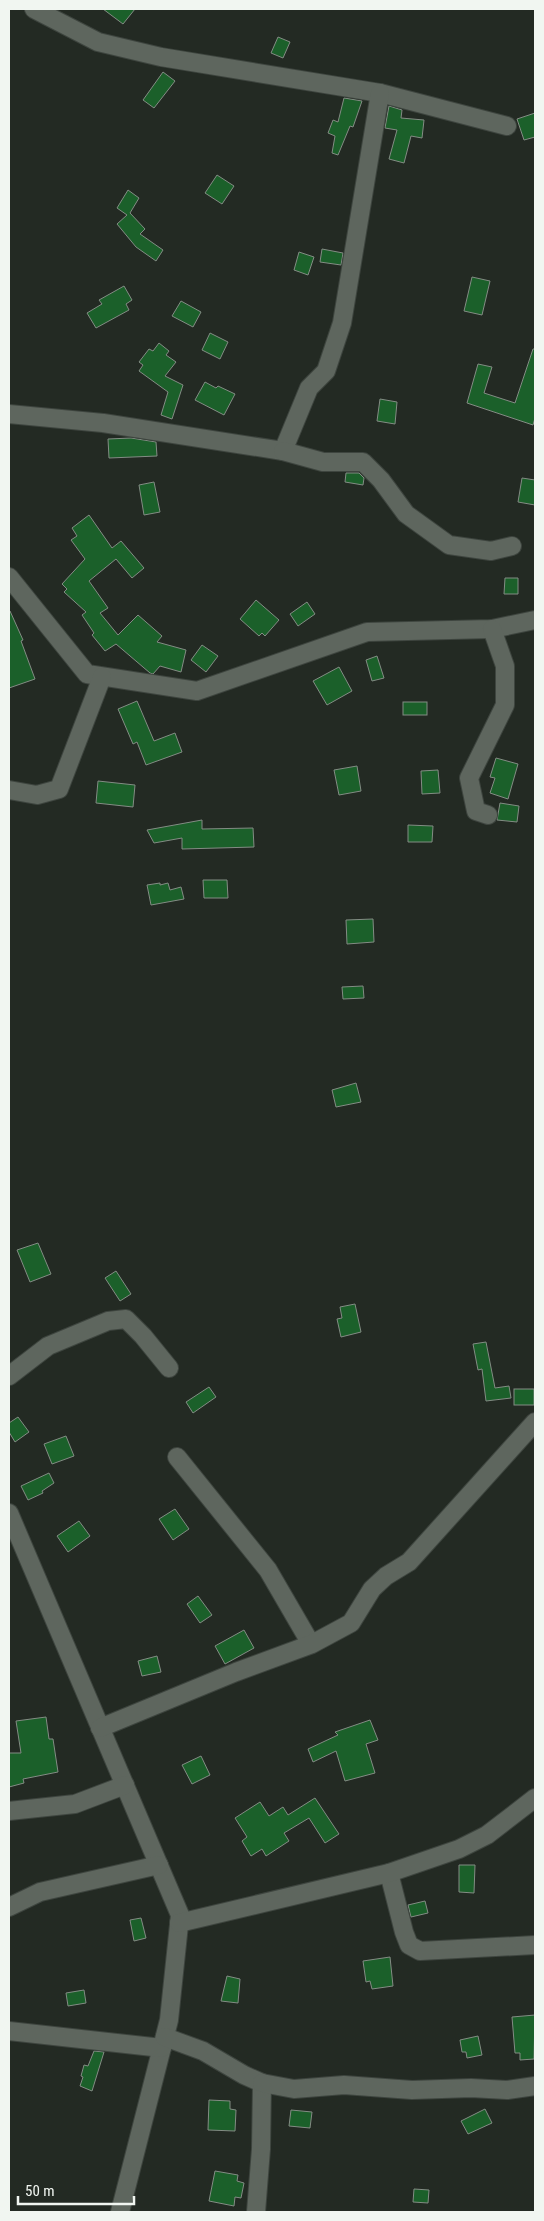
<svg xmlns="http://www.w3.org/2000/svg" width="544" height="2221" viewBox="0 0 544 2221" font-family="'Roboto Condensed',sans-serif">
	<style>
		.building { fill: #1b602a; stroke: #838c84 }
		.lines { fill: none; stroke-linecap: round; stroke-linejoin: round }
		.minor-casing { stroke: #3e453f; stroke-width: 20 }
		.minor { stroke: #5e665e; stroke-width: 18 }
	</style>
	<rect width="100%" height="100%" fill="#232a23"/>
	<g class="building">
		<polygon points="103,9 135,9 123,24"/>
		<polygon points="278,37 290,42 283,58 271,53"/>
		<polygon points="163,72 175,81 154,108 143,100"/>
		<polygon points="344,98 362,101 353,127 350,126 338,155 332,153 335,136 328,133 333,120 338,122"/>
		<polygon points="389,106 402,110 401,118 424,120 422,138 411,136 404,163 389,159 397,130 385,128"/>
		<polygon points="535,113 535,137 524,140 517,119"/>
		<polygon points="217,175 234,186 222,204 205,193"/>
		<polygon points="128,190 139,198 130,213 145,229 140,234 163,250 156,261 136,247 117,224 127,215 117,208"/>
		<polygon points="322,249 343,253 341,265 320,262"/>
		<polygon points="299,252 314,257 308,275 294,270"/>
		<polygon points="472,277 490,281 482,315 464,311"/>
		<polygon points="124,286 132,300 126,304 129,310 96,328 87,313 102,304 99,300"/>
		<polygon points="181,301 201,312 193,327 172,316"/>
		<polygon points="210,333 228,342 220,359 202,350"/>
		<polygon points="159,343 169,351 166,355 176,362 165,376 183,385 172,419 161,415 168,392 139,371 143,365 139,362 149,349 153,351"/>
		<polygon points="533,349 535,349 535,418 533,425 467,403 478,364 492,367 484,393 515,403"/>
		<polygon points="205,382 216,388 218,386 235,394 224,415 195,400"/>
		<polygon points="380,399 397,402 395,424 377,421"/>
		<polygon points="131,438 156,442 157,456 109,458 108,439"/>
		<polygon points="346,473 359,473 364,478 363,485 345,482"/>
		<polygon points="522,478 535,480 535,505 518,502"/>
		<polygon points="154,482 160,512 144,515 139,485"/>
		<polygon points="89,515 112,548 121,541 144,568 132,578 116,559 89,581 108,608 100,613 118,635 138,615 162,636 157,642 186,650 181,672 160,666 153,674 150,673 116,644 105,651 92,635 94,633 82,615 86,612 64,592 67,589 62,584 85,559 71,540 77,536 72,528"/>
		<polygon points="505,578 518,578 518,594 504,594"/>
		<polygon points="256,600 279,620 265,636 262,633 259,636 240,619"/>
		<polygon points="307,602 315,614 298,626 290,614"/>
		<polygon points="10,611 23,640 21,641 35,679 9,688 9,612"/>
		<polygon points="202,645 218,656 206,672 191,660"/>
		<polygon points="377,656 384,678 372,681 366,660"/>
		<polygon points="339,667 352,691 327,705 313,681"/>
		<polygon points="137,701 154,741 175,733 182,752 146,765 137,742 133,744 118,709"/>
		<rect x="403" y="702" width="24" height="13"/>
		<polygon points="496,758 518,764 508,799 490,793 495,778 490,777"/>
		<polygon points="357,766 361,791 339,795 334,770"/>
		<polygon points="438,770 440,793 422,794 421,771"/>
		<polygon points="98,781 135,785 133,807 96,803"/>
		<polygon points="500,803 519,806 517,822 497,820"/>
		<polygon points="202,820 202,829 253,828 254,847 182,849 182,838 154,843 147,830"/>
		<polygon points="408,825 433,826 432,842 408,842"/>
		<polygon points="203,880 227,880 228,898 204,898"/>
		<polygon points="160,883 160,885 168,883 170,890 181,887 184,899 151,905 147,885"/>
		<polygon points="373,919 374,942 347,944 346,920"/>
		<polygon points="363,986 364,998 343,999 342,987"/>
		<polygon points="356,1083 361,1102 336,1107 332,1090"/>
		<polygon points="38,1243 51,1274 30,1282 17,1250"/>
		<polygon points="116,1271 131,1294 120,1301 105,1278"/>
		<polygon points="355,1304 361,1332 341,1337 337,1319 342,1318 340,1307"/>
		<polygon points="486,1342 495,1388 509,1386 511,1398 486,1401 482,1369 478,1370 473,1344"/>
		<polygon points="209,1387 216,1397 193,1413 186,1402"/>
		<rect x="514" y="1389" width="20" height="16"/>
		<polygon points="18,1417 29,1432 15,1442 9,1432 9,1423"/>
		<polygon points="66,1436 74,1456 52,1464 44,1444"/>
		<polygon points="49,1473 54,1483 42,1491 43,1493 28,1500 21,1486"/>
		<polygon points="175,1509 189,1529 173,1540 159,1519"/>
		<polygon points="79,1521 90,1536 68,1552 57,1536"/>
		<polygon points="198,1596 212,1615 200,1623 187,1604"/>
		<polygon points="244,1630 254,1648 225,1664 215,1646"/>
		<polygon points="157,1656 161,1672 142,1676 138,1661"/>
		<polygon points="46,1717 49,1739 53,1739 58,1772 23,1779 24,1783 9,1787 9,1753 21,1753 16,1721"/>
		<polygon points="370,1720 378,1740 366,1744 375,1773 345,1781 336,1751 313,1762 308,1749 338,1735 335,1732"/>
		<polygon points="201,1756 210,1775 192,1784 182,1765"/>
		<polygon points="315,1798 339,1834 325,1843 309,1818 284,1833 289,1841 266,1856 262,1849 251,1856 242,1841 247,1837 235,1818 260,1802 269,1816 283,1807 288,1815"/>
		<polygon points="459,1865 475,1865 474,1893 459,1892"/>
		<polygon points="425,1901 428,1913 411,1917 408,1905"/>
		<polygon points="141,1918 146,1938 134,1941 130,1920"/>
		<polygon points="390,1957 393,1986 372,1989 370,1981 366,1982 363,1961"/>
		<polygon points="227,1976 240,1979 238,2003 221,2001"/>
		<polygon points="84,1990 86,2003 68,2006 66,1993"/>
		<polygon points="535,2015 534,2059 520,2060 520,2053 515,2053 512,2017"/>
		<polygon points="478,2036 482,2055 467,2058 466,2052 462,2052 460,2040"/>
		<polygon points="94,2051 104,2052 92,2091 80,2086 83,2077 81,2076 84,2065 88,2066"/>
		<polygon points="209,2100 230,2101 230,2109 236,2110 235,2131 208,2130"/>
		<polygon points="485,2109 492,2123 468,2134 461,2121"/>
		<polygon points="291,2110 312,2112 310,2128 289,2126"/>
		<polygon points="215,2171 238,2175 237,2181 244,2183 241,2198 235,2197 234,2206 209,2201"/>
		<polygon points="414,2189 429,2190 428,2203 413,2202"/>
	</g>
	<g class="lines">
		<defs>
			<g id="minor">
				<polyline points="34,9 98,42 161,57 380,93 507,126"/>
				<polyline points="9,414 103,423 283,451 309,388 326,371 342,323 380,93"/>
				<polyline points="283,451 323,462 363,462 381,480 406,514 449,545 491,551 512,546"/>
				<polyline points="9,577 87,674 197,691 367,632 492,629 535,620"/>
				<polyline points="9,790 37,795 59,789 102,677"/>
				<polyline points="488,815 476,811 469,778 505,705 505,666 492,629"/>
				<polyline points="9,1376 48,1346 108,1321 126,1319 143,1336 169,1368"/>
				<polyline points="177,1457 268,1570 311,1644"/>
				<polyline points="9,1513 180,1915 169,2020 120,2212"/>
				<polyline points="100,1728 236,1672 312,1644 351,1623 372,1589 386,1576 409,1562 535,1422"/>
				<polyline points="9,1811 75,1804 125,1785"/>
				<polyline points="389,1873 404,1932 409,1945 420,1951 535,1945"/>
				<polyline points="9,1907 40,1892 159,1865"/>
				<polyline points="179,1923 389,1873 459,1849 487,1835 535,1798"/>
				<polyline points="9,2031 162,2048"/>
				<polyline points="165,2037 203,2051 244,2075 262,2083 261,2149 256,2212"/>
				<polyline points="262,2083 294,2089 344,2085 412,2090 471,2088 507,2090 535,2086"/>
			</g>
		</defs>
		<use href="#minor" class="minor-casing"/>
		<use href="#minor" class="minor"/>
	</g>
	<rect width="544" height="2221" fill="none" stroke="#f1f6f1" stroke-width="20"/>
	<path d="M18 2196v8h116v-8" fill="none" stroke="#f1f6f1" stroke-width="2.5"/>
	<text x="25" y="2196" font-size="15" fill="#f1f6f1" stroke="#232a23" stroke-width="4" paint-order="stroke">50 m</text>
</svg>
